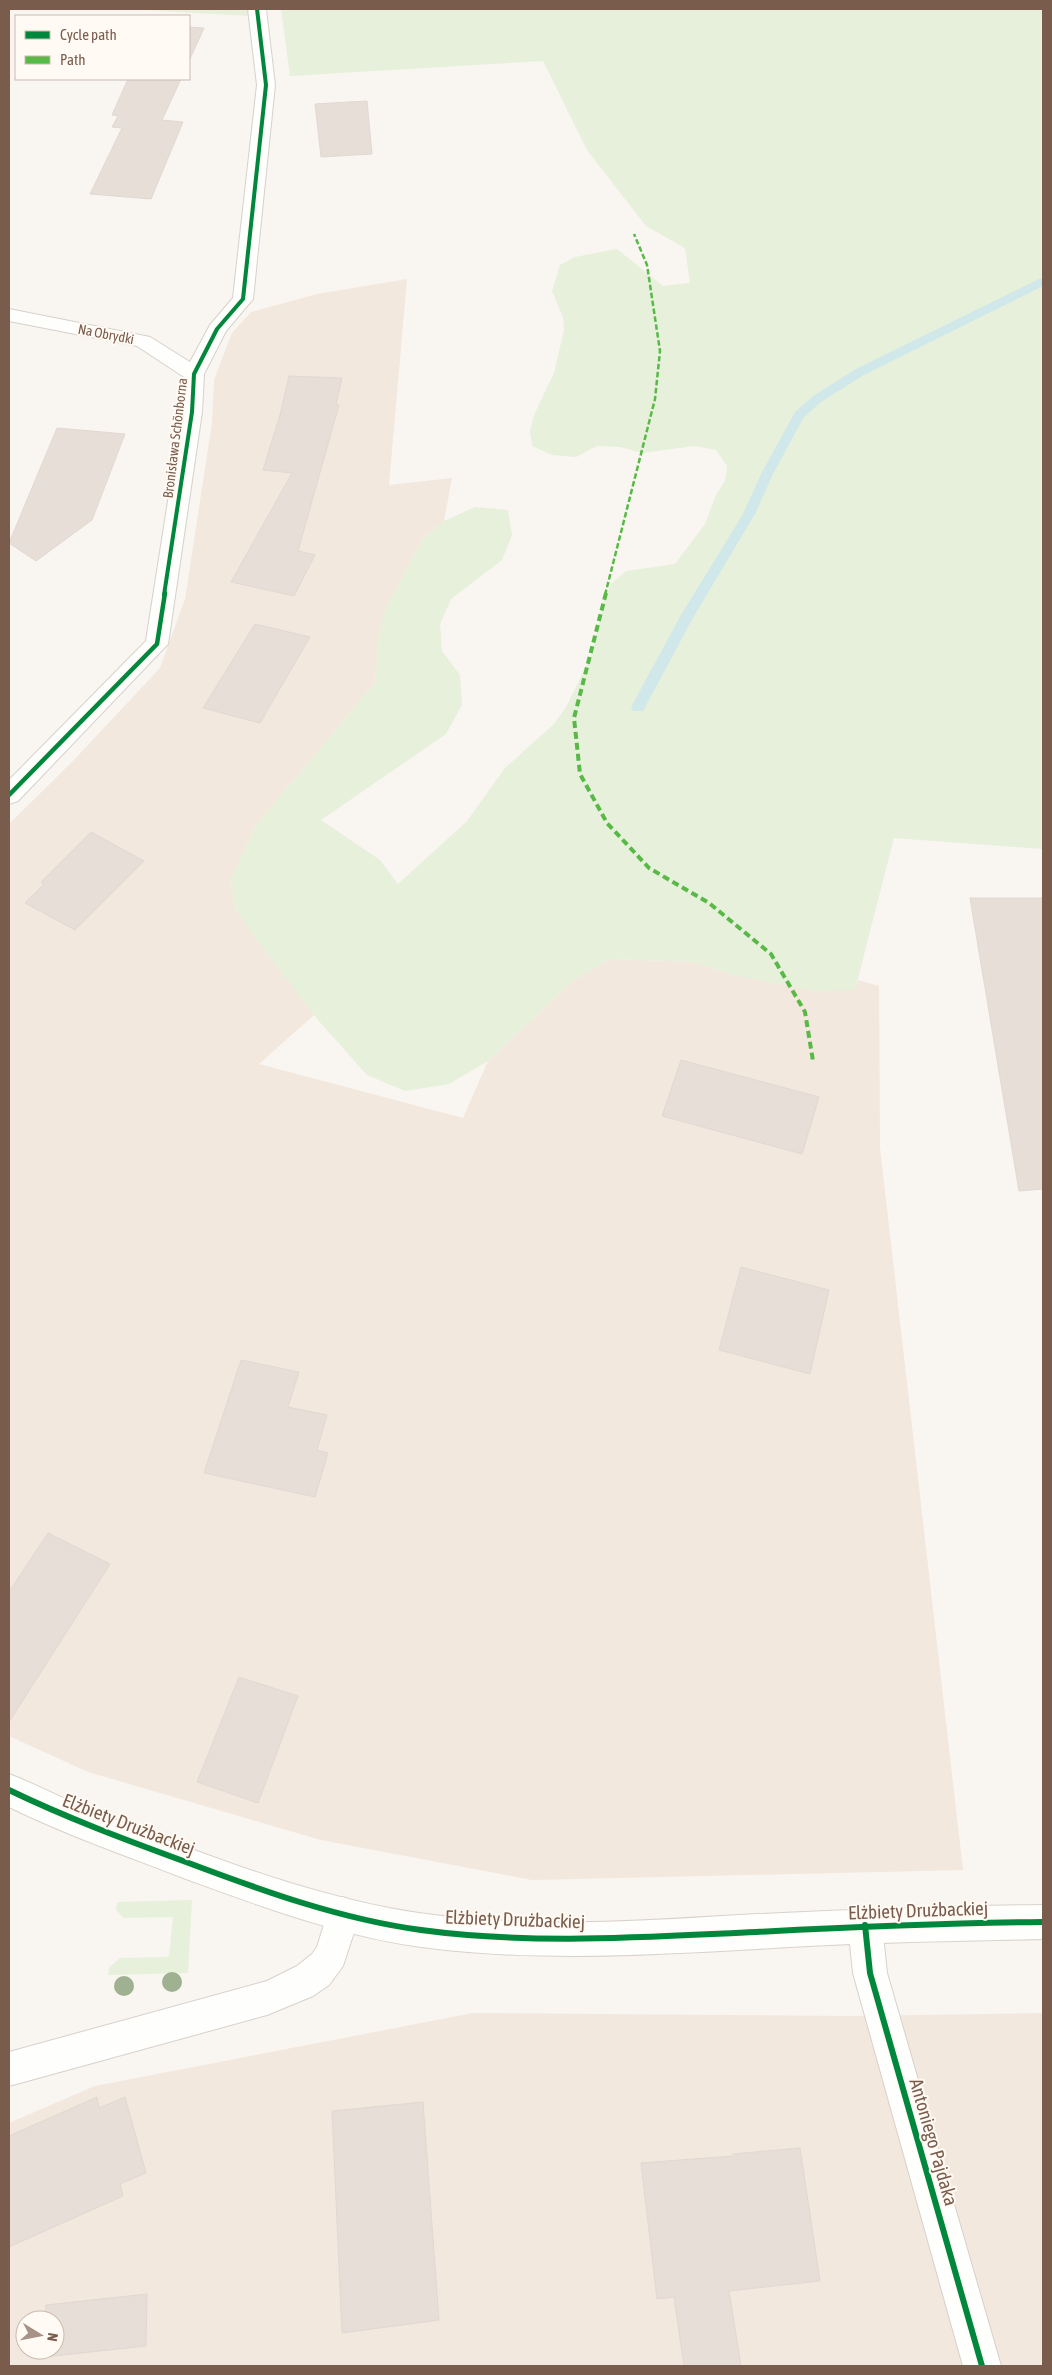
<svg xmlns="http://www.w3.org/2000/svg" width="1052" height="2375" viewBox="0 0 1052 2375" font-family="'Asap Condensed',sans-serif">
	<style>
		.residential { fill: #f2e8de; fill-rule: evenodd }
		.green { fill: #e7f0db }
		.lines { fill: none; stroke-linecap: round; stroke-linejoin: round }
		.stream { fill: #d0e8ea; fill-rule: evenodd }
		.building { fill: #e6ded7; stroke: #e2d8d2 }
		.street-casing { stroke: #d7d1cb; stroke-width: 2 }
		.secondary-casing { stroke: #d9d2cb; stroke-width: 2 }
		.street { fill: #fefefd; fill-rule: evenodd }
		.secondary { fill: #fefefd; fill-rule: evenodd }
		.quiet-far1 { stroke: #58b947; stroke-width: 2.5; stroke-dasharray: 5.5 2.5; stroke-linecap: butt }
		.quiet { stroke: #58b947; stroke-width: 4; stroke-dasharray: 7 4; stroke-linecap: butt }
		.cycleway-far2-casing { stroke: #fffaf3; stroke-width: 6 }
		.cycleway-far1-casing { stroke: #fffaf3; stroke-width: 8 }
		.cycleway-casing { stroke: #fffaf3; stroke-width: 9 }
		.cycleway-far2 { stroke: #00873e; stroke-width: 4 }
		.cycleway-far1 { stroke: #00873e; stroke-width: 4.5 }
		.cycleway { stroke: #00873e; stroke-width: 6 }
		.tree { fill: #9eb190 }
		.labels { text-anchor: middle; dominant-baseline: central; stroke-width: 4; stroke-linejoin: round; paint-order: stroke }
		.far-street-label { font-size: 14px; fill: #7a5c4d; stroke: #fffaf3 }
		.near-street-label { font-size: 19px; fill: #7a5c4d; stroke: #fffaf3 }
	</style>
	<rect width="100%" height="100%" fill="#f9f5f0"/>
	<g class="residential">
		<polygon points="407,279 389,485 452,478 444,521 423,538 379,632 375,683 256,825 230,881 236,910 314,1015 259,1064 463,1118 488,1061 574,980 610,959 695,962 733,975 855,990 858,980 879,986 880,1148 963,1870 532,1880 321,1840 88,1772 9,1736 9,824 72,762 160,668 185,599 212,423 214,380 232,333 251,312 317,294"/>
		<path d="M473 2013 847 2016 1043 2013V2366H9V2123L95 2086ZM25 2320H55V2350H25Z"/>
	</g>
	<g class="green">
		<polygon points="125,9 249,9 250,16"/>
		<polygon points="281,9 1043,9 1043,849 894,838 855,990 815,991 733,975 695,962 610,959 574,980 488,1061 449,1084 405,1091 367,1075 318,1020 255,938 236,910 230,881 256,825 375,683 379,632 386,607 423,538 444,521 475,507 508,510 512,535 502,560 451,599 440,624 442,651 460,675 462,705 446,734 321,820 380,860 398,884 467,821 505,768 554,724 566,707 591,656 604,600 611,584 626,571 675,564 705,524 716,495 725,481 727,466 716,450 694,446 642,453 620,447 597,446 576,457 552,455 532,446 530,431 534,415 554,373 564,330 563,317 552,291 560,265 575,257 617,249 663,286 690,283 685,248 646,226 587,150 543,61 290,76"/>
		<polygon points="192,1900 188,1973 108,1975 109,1968 120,1958 169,1957 173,1917 124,1918 116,1910 117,1902"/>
	</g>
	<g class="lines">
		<polygon class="stream" points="1039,279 1043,279 1043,286 864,375 821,402 804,417 773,474 755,514 694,616 643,711 633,711 631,707 681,615 743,514 761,474 795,412 813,396 856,369"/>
	</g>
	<g class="building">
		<polygon points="189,27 204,28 189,61"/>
		<polygon points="128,79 181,79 162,120 183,122 151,199 90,194 122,128 112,127 118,116 112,115"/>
		<polygon points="367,101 372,154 321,157 315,104"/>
		<polygon points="289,376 342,378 336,405 339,405 298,551 315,555 294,596 231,582 292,473 263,470 280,415"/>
		<polygon points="57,428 125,434 92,520 36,561 9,543"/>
		<polygon points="255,624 310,637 260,723 203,708"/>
		<polygon points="91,832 144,861 75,930 25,903 44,884 41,882"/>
		<polygon points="970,898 1043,898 1043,1189 1019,1191"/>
		<polygon points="681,1060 819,1097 802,1154 662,1116"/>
		<polygon points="741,1267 829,1290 810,1374 719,1350"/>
		<polygon points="241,1360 299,1372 288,1407 327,1415 317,1450 328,1453 315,1497 204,1473"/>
		<polygon points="48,1533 110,1564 9,1722 9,1592"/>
		<polygon points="239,1677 298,1696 258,1803 197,1782"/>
		<polygon points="97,2097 99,2108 125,2097 146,2173 120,2184 123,2196 9,2247 9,2136"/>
		<polygon points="423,2102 439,2320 342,2333 332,2111"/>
		<polygon points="800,2148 820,2281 729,2291 741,2366 684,2366 674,2297 657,2299 641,2163 733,2156 733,2154"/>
		<polygon points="147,2294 146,2346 44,2357 44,2350 55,2350 55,2320 45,2320 46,2305"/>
	</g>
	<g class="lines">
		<defs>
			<g id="street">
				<polygon points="248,9 266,9 275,85 253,299 226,331 204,374 202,412 168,644 18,801 9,804 9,780 146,641 182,412 184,377 137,346 9,321 9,309 150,337 190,362 210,325 233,298 257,85"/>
				<polygon points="343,1897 355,1902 360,1914 343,1966 329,1985 313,1996 267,2015 9,2086 9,2052 267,1981 297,1966 312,1954 317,1947 331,1902"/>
				<polygon points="865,1908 877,1913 882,1925 887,1973 1001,2366 963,2366 853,1973 848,1925 853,1913"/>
			</g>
			<path id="secondary" d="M9 1774C33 1783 57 1796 82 1806 178 1845 287 1888 389 1908 504 1930 624 1922 740 1915 841 1910 942 1906 1043 1905V1939C965 1941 887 1942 809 1946 680 1953 549 1964 421 1947 340 1936 263 1907 186 1879 127 1856 66 1835 9 1807Z"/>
		</defs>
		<use href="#street" class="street-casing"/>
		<use href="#secondary" class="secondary-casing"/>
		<use href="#street" class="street"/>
		<use href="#secondary" class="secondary"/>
		<polyline class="quiet-far1" points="605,595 655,399 660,351 647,265 634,234"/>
		<polyline class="quiet" points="606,593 574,718 580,774 607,823 649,868 709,903 771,954 805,1012 813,1061"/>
		<defs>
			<polyline id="cycleway-far2" points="164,595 192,412 194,374 217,329 243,299 266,85 257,9"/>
			<polyline id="cycleway-far1" points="9,795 157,644 165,593"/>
			<g id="cycleway">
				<path d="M9 1790C67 1818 126 1840 186 1862 263 1891 340 1919 421 1930 532 1945 645 1937 756 1932 852 1927 947 1923 1043 1922"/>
				<polyline points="865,1925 870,1973 982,2366"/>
			</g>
		</defs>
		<use href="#cycleway-far2" class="cycleway-far2-casing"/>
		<use href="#cycleway-far1" class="cycleway-far1-casing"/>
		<use href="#cycleway" class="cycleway-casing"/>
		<use href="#cycleway-far2" class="cycleway-far2"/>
		<use href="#cycleway-far1" class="cycleway-far1"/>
		<use href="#cycleway" class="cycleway"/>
	</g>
	<g class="tree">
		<circle cx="172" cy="1982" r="10"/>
		<circle cx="124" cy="1986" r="10"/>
	</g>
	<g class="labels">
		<g class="far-street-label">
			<text transform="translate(106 334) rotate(11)">Na Obrydki</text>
			<text transform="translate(175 438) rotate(-83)">Bronisława Schönborna</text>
		</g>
		<g class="near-street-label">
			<text transform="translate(129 1824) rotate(21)">Elżbiety Drużbackiej</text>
			<text transform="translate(918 1910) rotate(-2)">Elżbiety Drużbackiej</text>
			<text transform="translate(515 1919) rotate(2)">Elżbiety Drużbackiej</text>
			<text transform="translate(934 2142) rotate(74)">Antoniego Pajdaka</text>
		</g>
	</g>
	<rect width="1052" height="2375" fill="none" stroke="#7a5c4d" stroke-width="20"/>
	<rect x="15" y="15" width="175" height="65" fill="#fffaf3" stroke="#cabbb1"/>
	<rect x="25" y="31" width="25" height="8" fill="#00873e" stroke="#cabbb1"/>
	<text x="60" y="40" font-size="15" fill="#7a5c4d">Cycle path</text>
	<rect x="25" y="56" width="25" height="8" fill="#58b947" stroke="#cabbb1"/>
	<text x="60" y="65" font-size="15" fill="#7a5c4d">Path</text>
	<g transform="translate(40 2335) rotate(100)"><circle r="24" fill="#fffaf3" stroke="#cabbb1"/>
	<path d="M0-4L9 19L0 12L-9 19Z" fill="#a69286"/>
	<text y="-8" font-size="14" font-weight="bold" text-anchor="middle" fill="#7a5c4d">N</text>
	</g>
</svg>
